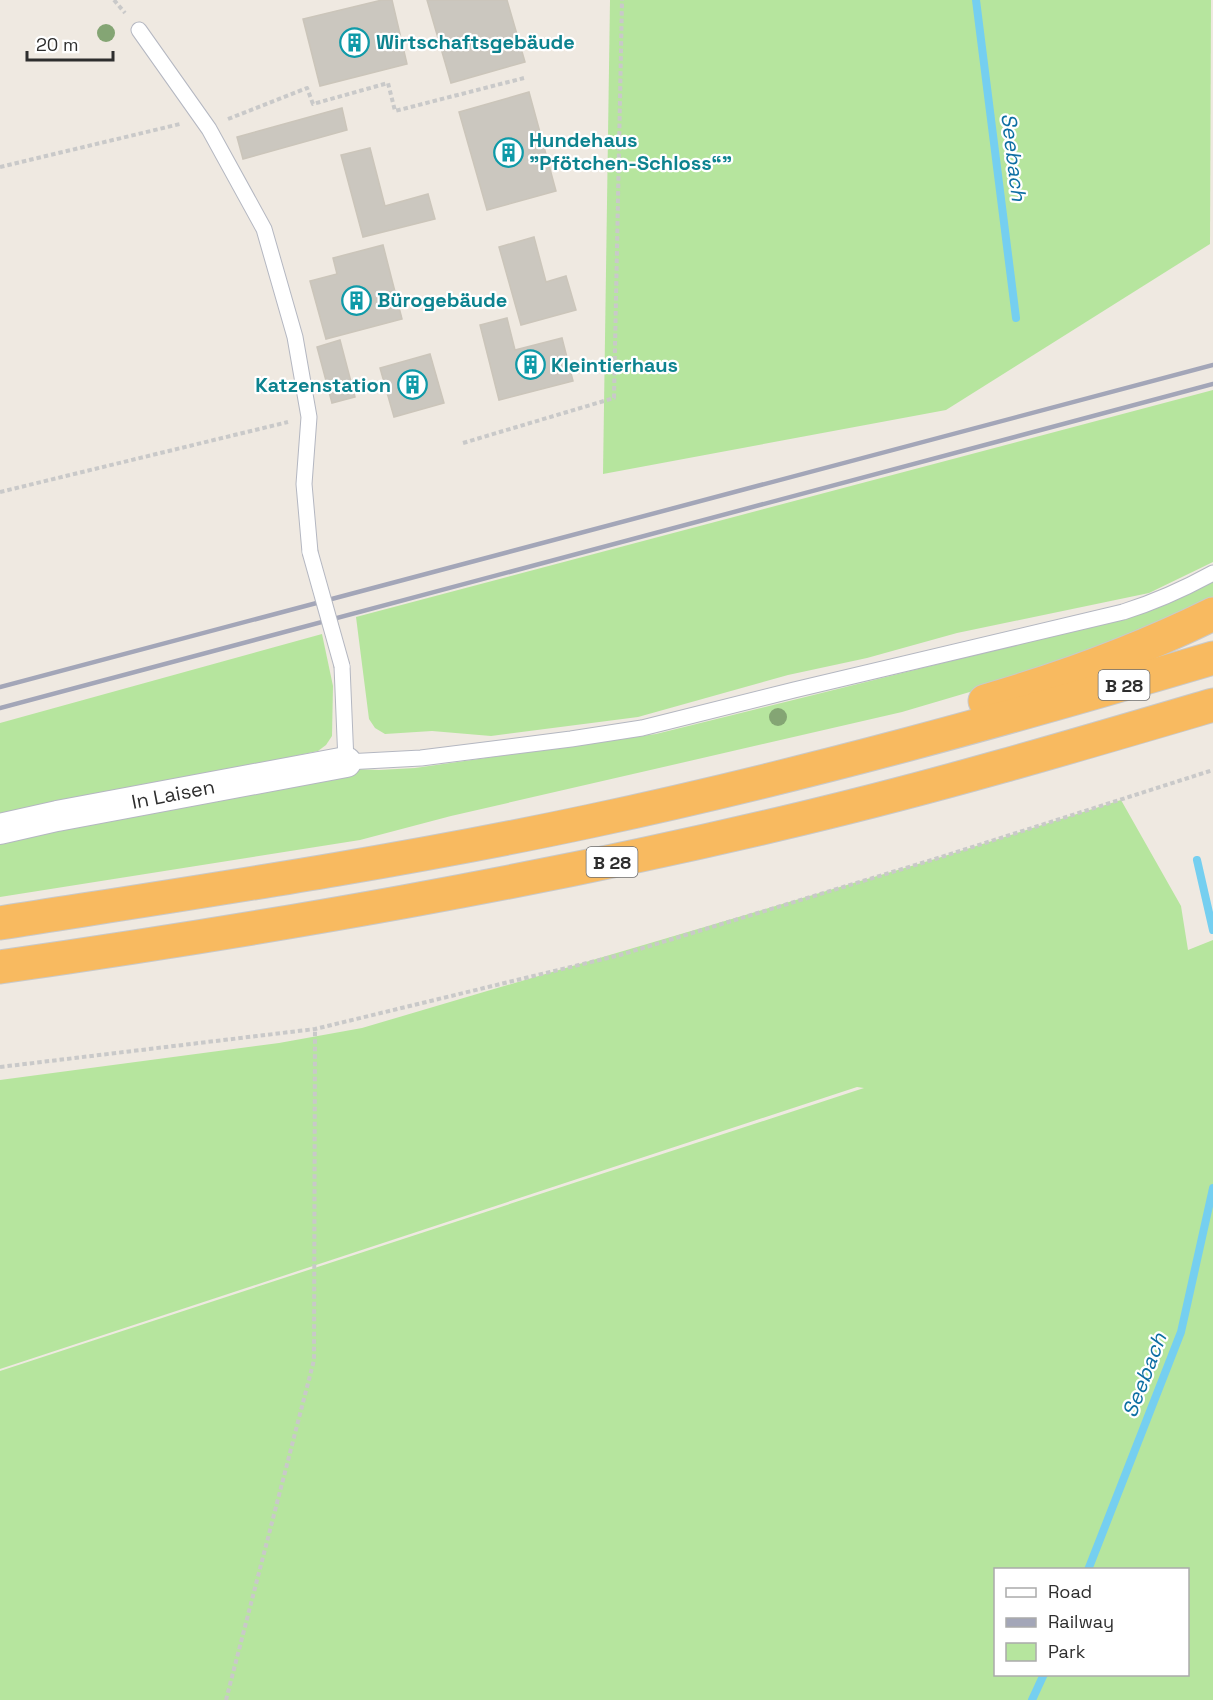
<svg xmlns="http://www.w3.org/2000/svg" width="1213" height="1700" viewBox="0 0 1213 1700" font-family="'Space Grotesk',sans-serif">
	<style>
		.green { fill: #b6e59e; fill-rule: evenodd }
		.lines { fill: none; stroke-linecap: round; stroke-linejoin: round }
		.stream { stroke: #75cff0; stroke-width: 8 }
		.building { fill: #cbc7bf; stroke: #cbc5ba; stroke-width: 1.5 }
		.service-casing { stroke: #b4b7c1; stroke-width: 17 }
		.minor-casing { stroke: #b4b7c1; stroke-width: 32 }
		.trunk-casing { stroke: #c9c9c9; stroke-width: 35 }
		.path { stroke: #c9c9c9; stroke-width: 4; stroke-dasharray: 4.5 3; stroke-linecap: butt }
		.service { stroke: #fff; stroke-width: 15 }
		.minor { stroke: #fff; stroke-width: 30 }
		.trunk { stroke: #f8ba60; stroke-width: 33 }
		.rail { stroke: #a3a6b8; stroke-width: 4.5 }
		.service-bridge-casing { stroke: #b4b7c1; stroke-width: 17; stroke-linecap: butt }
		.service-bridge { stroke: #fff; stroke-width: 15 }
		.tree { fill: #84a574 }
		.labels { text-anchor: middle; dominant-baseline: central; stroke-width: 4.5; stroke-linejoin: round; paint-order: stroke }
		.shield { fill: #fff; stroke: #6d6d6d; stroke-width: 1.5 }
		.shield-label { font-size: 18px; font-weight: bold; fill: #2e2e2e }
		.culture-label { font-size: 20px; font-weight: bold; fill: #0d838f; stroke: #fff; text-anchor: start }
		.street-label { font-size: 20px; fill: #2e2e2e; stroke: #fff }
		.water-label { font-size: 21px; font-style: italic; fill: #0d6fa3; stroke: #fff }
	</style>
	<rect width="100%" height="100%" fill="#efe9e1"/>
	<g class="green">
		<polygon points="610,0 1211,0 1210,244 946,410 603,474"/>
		<polygon points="1213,390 1213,562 1149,593 957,633 867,658 788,675 638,717 491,736 432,731 385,734 375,728 369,719 356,617"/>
		<polygon points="1213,581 1213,597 1155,628 1048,669 902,712 451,816 360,840 0,897 0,844 158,806 355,769 379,770 415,768 656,734 1019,644 1156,607"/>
		<polygon points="322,634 333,686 332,736 326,745 318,751 0,819 0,723"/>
		<path d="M1121 800 1181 906 1188 950 1213 940V1700H0V1371L864 1088 857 1087 0 1369V1080L279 1043 362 1028 935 859ZM996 1570H1188V1674H996Z"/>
	</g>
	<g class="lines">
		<g class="stream">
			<polyline points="976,0 1016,318"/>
			<polyline points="1197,860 1213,930"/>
			<polyline points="1088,1570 1181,1332 1213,1188"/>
			<polyline points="1032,1700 1044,1674"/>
		</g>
	</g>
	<g class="building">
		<polygon points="382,0 392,0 407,64 320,86 303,19"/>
		<polygon points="427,0 507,0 525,62 451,83"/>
		<polygon points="529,92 556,191 487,210 459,112"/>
		<polygon points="342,108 347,130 243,159 237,137"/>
		<polygon points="370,148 385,206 428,194 435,219 363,237 341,155"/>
		<polygon points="534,237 546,282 566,276 576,310 521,325 499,247"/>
		<polygon points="383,245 402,319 326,339 310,281 337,274 333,258"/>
		<polygon points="507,318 515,350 562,338 573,381 499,400 480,325"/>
		<polygon points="340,340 355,397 332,403 317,347"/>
		<polygon points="430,354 444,403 394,417 380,368"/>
	</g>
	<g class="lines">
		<defs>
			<g id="service">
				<polyline points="139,30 209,129 264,229 295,337 309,417 304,484 310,552"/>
				<path d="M342 666 346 762 421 758 571 739 642 728 794 690 1123 612C1155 602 1184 589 1213 573"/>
			</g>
			<polyline id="minor" points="0,829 57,816 346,762"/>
			<g id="trunk">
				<path d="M985 701C1064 678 1140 650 1213 614"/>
				<path d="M0 923C197 892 395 863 591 821 801 776 1007 719 1213 658"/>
				<path d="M0 967C270 928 538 882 804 818 942 785 1077 745 1213 705"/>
			</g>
		</defs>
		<use href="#service" class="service-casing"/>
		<use href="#minor" class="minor-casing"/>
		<use href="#trunk" class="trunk-casing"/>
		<g class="path">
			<polyline points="114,0 125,13"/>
			<polyline points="228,119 307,88 313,104 388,83 395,111 524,78"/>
			<polyline points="0,167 180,124"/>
			<polyline points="463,443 614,398 622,0"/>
			<polyline points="0,492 288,422"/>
			<polyline points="0,1067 315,1029 620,955 935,859 1213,770"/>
			<polyline points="226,1700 314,1360 315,1029"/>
		</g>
		<use href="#service" class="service"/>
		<use href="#minor" class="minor"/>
		<use href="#trunk" class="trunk"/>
		<g class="rail">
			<polyline points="0,687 1213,365"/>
			<polyline points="0,708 1213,384"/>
		</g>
		<defs>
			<polyline id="service-bridge" points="310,552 342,666"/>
		</defs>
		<use href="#service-bridge" class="service-bridge-casing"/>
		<use href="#service-bridge" class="service-bridge"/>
	</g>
	<g class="tree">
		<circle cx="106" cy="33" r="9"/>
		<circle cx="778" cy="717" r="9"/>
	</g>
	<defs>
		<symbol id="building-ring" viewBox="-11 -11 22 22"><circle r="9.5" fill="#fff" stroke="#0f9aa8" stroke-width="1.5"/><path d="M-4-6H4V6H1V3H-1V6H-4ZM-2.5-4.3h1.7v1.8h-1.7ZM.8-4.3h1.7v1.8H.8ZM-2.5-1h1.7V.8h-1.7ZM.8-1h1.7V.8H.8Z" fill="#0f9aa8"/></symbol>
	</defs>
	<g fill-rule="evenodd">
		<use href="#building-ring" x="338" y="26" width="33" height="33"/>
		<use href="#building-ring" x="492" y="136" width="33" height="33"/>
		<use href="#building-ring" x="340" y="284" width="33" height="33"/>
		<use href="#building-ring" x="514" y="348" width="33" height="33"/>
		<use href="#building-ring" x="396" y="368" width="33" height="33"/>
	</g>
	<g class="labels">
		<g class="shield">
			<rect x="1098.5" y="670" width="51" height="30" rx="4.5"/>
			<rect x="586.5" y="847" width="51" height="30" rx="4.5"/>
		</g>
		<g class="shield-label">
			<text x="1124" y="685">B 28</text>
			<text x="612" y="862">B 28</text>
		</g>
		<g class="culture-label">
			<text x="376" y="42">Wirtschaftsgebäude</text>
			<text x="529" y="140">Hundehaus<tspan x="529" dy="23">"Pfötchen-Schloss“"</tspan></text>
			<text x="377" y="300">Bürogebäude</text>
			<text x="551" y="365">Kleintierhaus</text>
			<text x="391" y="385" text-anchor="end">Katzenstation</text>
		</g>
		<g class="street-label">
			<text transform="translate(173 794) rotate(-11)">In Laisen</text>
		</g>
		<g class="water-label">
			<text transform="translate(1014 157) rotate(83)">Seebach</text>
			<text transform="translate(1144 1375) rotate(-69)">Seebach</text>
		</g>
	</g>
	<rect x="994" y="1568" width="195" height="108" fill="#ffffff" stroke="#ababab" stroke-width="1.5"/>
	<rect x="1006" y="1588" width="30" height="9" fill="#ffffff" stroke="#ababab" stroke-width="1.5"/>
	<text x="1048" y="1598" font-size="18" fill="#2e2e2e">Road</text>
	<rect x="1006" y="1618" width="30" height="9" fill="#a3a6b8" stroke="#ababab" stroke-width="1.5"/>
	<text x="1048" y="1628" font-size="18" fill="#2e2e2e">Railway</text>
	<rect x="1006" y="1643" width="30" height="18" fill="#b6e59e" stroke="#ababab" stroke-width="1.5"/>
	<text x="1048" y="1658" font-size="18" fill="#2e2e2e">Park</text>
	<path d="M27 51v9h86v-9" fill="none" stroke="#2e2e2e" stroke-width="3"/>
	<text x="36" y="51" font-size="18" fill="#2e2e2e" stroke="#ffffff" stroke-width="4.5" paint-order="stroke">20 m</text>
</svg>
